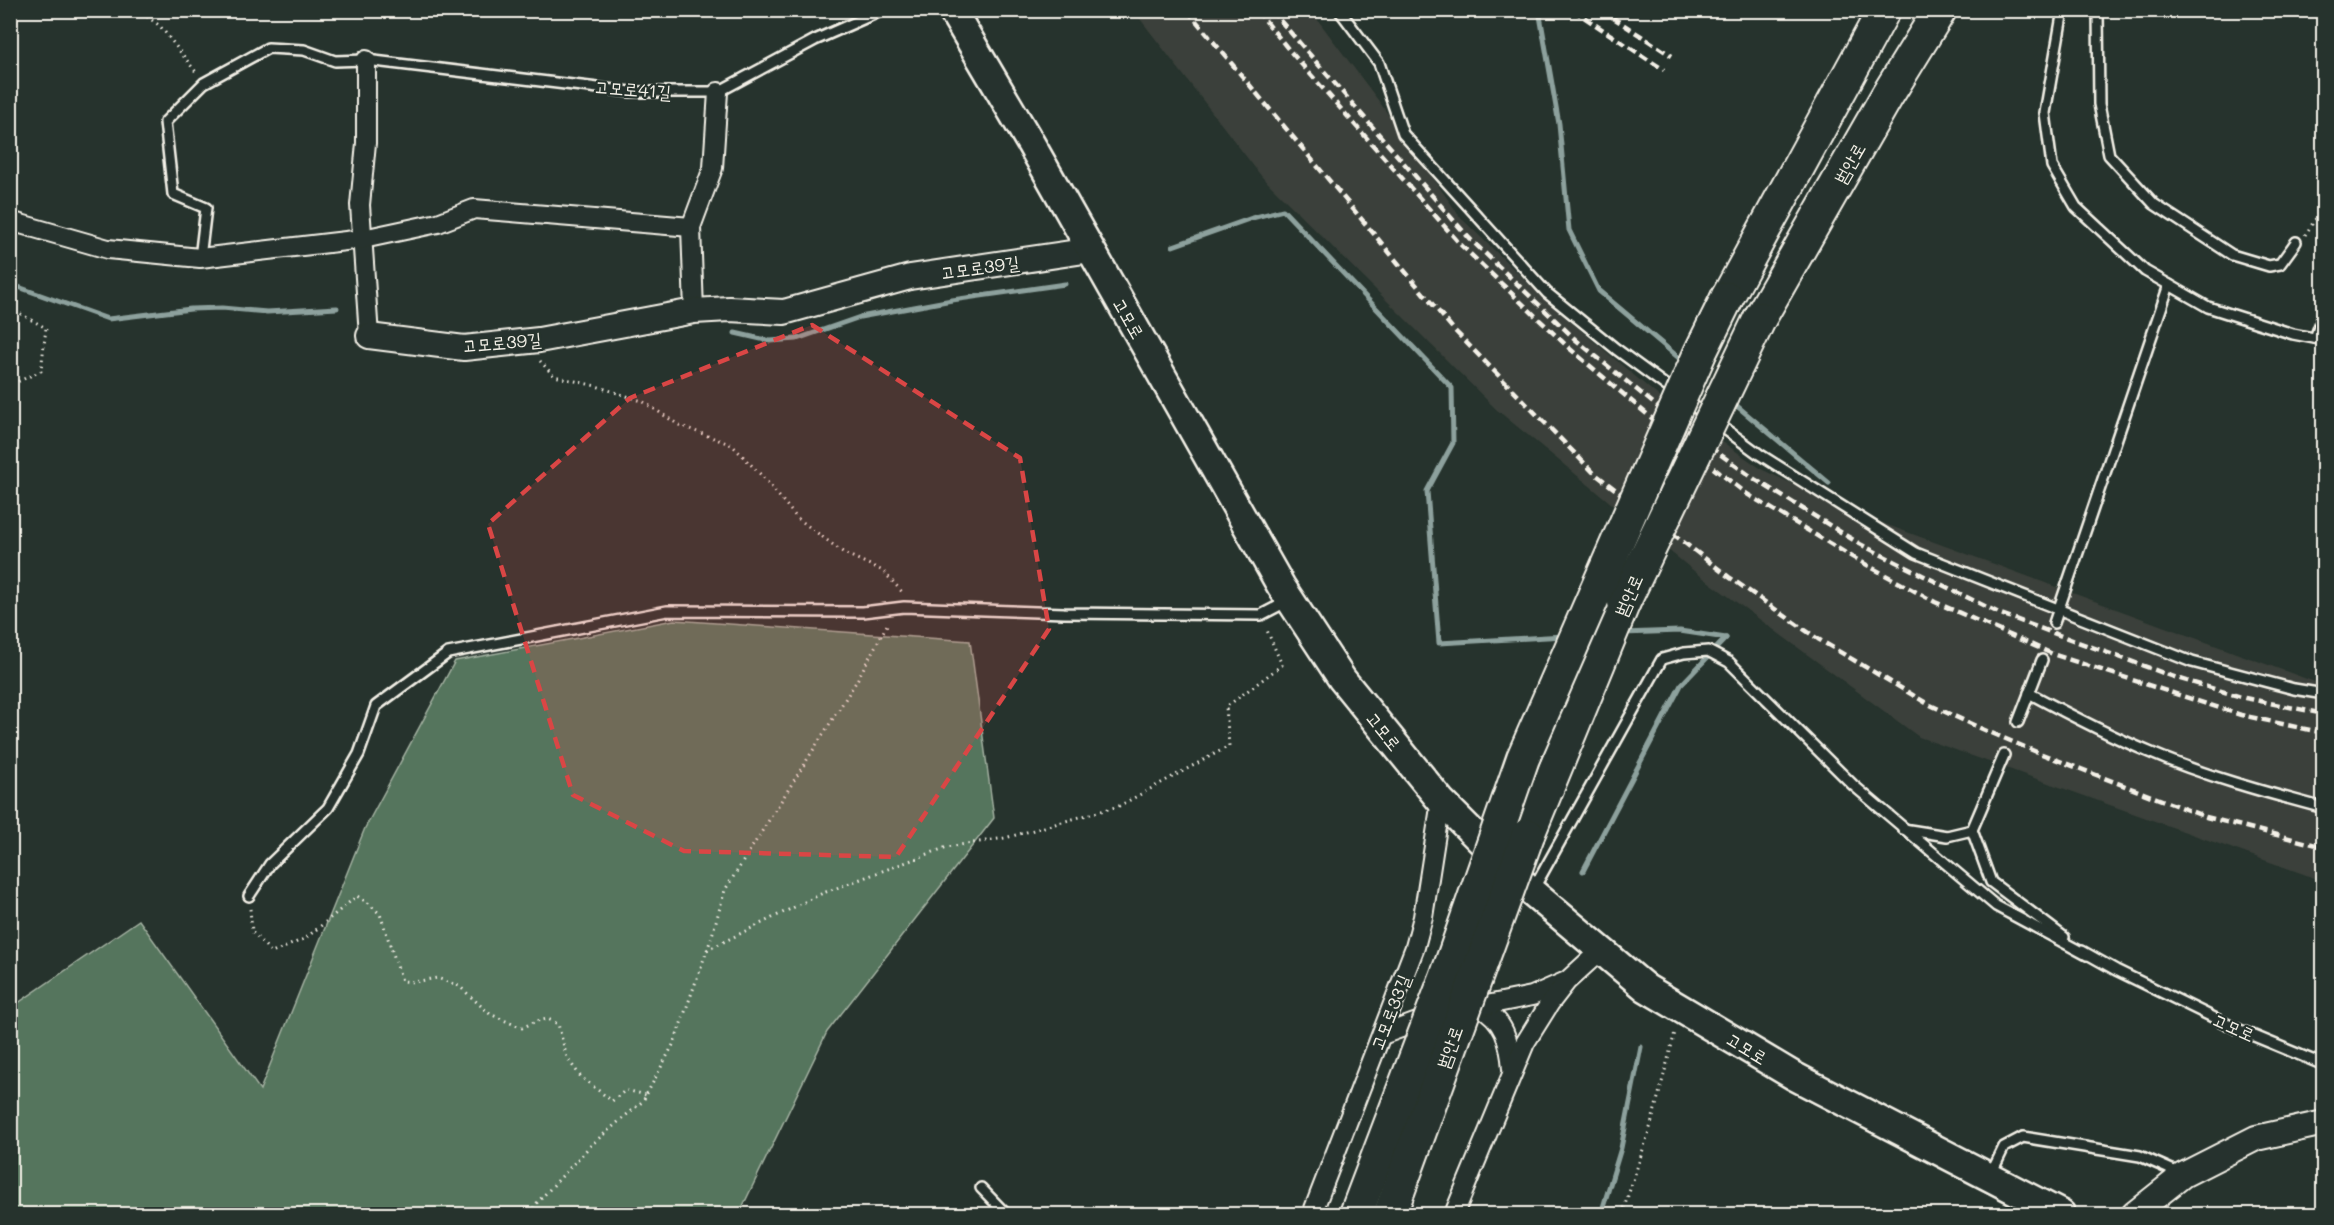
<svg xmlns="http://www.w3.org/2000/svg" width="2334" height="1225" viewBox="0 0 2334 1225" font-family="Mali,'Poor Story',sans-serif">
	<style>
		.built { fill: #3b403a }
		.green { fill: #55745d; stroke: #a4b2a2; stroke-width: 1.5 }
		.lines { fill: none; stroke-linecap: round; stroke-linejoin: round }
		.stream { stroke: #8da19d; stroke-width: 5 }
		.service-casing { stroke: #f4f1e8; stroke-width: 14 }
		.minor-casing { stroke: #f4f1e8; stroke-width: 22 }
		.tertiary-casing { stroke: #f4f1e8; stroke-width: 28 }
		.secondary-casing { stroke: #f4f1e8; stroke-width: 32 }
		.trunk-casing { stroke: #f4f1e8; stroke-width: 36 }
		.path { stroke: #f4f1e8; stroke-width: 3; stroke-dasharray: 1.5 4.5; stroke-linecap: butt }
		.service { stroke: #26332d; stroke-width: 9 }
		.minor { stroke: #26332d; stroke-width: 18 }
		.tertiary { stroke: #26332d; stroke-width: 24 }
		.secondary { stroke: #26332d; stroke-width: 27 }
		.trunk { stroke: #26332d; stroke-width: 32 }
		.rail { stroke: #f4f1e8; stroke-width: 4.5; stroke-dasharray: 9 4.5; stroke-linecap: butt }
		.trunk-bridge-casing { stroke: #f4f1e8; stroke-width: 36; stroke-linecap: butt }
		.trunk-bridge { stroke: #26332d; stroke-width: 32 }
		.marked { fill: #da4645; fill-opacity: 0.2; stroke: #da4645; stroke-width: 4.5; stroke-dasharray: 12 8; stroke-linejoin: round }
		.labels { text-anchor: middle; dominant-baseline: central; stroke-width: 4.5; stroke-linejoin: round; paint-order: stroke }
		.street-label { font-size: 18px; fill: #f4f1e8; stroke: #26332d }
	</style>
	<rect width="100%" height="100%" fill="#26332d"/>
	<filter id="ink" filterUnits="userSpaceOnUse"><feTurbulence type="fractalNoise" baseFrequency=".0167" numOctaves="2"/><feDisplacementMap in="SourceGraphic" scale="12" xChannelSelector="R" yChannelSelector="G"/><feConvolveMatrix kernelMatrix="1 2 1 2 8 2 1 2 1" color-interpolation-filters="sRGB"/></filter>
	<g filter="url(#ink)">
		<polygon class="built" points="1134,11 1311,11 1378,100 1461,218 1551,305 1669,405 1763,470 1855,513 2323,685 2323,881 1919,737 1694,571 1497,410 1262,177"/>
		<polygon class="green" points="674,620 970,641 994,818 827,1032 739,1214 11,1214 11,1008 139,920 260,1090 365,828 455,661"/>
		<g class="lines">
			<g class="stream">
				<polyline points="1539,10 1559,124 1569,230 1599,291 1685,363"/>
				<polyline points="1173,246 1252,218 1283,210 1452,388 1453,443 1427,491 1439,643 1564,636"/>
				<polyline points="10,284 108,319 191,309 222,308 267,312 337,308"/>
				<polyline points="735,333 770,341 797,339 860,317 952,300 1065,284"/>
				<polyline points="1731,401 1829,483"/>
				<polyline points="1622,633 1680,631 1726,638"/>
				<polyline points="1583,871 1681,685 1726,638"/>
				<polyline points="1601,1214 1621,1148 1641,1047"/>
			</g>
			<defs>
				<g id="service">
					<polyline points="1339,10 1379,63 1403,134 1547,293 1616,349 1759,454 1916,553 2192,662 2294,689 2324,694"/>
					<polyline points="2063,10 2045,113 2052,166 2076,207 2145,271 2208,307 2293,334 2324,340"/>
					<polyline points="2098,10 2099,104 2109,155 2154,204 2232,255 2269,266 2280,264 2296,242"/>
					<polyline points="200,258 206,208 173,194 165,122 204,83 268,48 304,50 335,61 366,60 631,92 718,92 815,40 883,10"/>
					<polyline points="2315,338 2324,314"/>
					<polyline points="2054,623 2169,285"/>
					<path d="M2029 693C2068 714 2108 735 2149 752 2205 776 2264 792 2324 808"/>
					<polyline points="2018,722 2042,660"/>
					<polyline points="2004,755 1972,830 1991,882 2064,937"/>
					<polyline points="1903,829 1947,836 1972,830"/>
					<polyline points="1533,890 1662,659 1684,653 1708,651 1729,662 1853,785 1996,906 2087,955"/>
					<polyline points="249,896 270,864 328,808 359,754 376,706 448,653 667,611 863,612 904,607 1064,613 1261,615 1288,601"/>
					<polyline points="2082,951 2116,970 2235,1028 2324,1065"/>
					<polyline points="1991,1174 2004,1147 2023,1137 2140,1156 2181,1174"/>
					<polyline points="981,1188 1006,1214"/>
				</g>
				<g id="minor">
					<polyline points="366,60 366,143 360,205 369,336"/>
					<polyline points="10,221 108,249 200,258 363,239 438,223 474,209 691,227"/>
					<polyline points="694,311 691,227 713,168 718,92"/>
					<path d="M1479 1006C1504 1019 1510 1042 1512 1069"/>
					<polyline points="1382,1035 1436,1015 1532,996 1564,982"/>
					<polyline points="1312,1214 1415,947 1423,917 1441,801"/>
					<polyline points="1454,1214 1525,1043 1550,1003 1567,981 1601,950"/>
				</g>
				<g id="tertiary">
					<polyline points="369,336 464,348 539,340 694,311 729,309 784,312 910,277 1091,250"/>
					<polyline points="2134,1214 2183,1175 2256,1138 2324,1123"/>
				</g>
				<polyline id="secondary" points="952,10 1031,144 1281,586 1342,679 1441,801 1532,892 1646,988 1794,1076 2061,1214"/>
				<g id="trunk">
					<polyline points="1727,298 1884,10"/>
					<polyline points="1760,318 1887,96 1940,10"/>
					<polyline points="1528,835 1624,602"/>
				</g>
			</defs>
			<use href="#service" class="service-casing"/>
			<use href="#minor" class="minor-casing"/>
			<use href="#tertiary" class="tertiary-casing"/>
			<use href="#secondary" class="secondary-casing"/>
			<use href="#trunk" class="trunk-casing"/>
			<g class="path">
				<polyline points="124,10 145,15 160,26 196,72"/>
				<polyline points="10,179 12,204"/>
				<polyline points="2305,235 2324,206"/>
				<polyline points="10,308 46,328 41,371 17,382 10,383"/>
				<polyline points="540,361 554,376 596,386 642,401 679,425 732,445 764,478 796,517 844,553 883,571 904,594"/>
				<polyline points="250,909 252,932 272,953 306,938 357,896 368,903 380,914 402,981 414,982 437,978 459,986 490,1014 522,1028 536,1021 548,1019 558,1024 567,1058 581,1077 612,1101 626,1090 646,1095"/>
				<polyline points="707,950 823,893 947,847 1005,838 1119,806 1229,746 1226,707 1282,665 1266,628"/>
				<polyline points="532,1214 534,1206 591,1145 643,1101 674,1043 711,939 725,890 856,682 888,623"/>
				<polyline points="1622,1214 1651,1125 1675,1032"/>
			</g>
			<use href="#service" class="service"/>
			<use href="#minor" class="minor"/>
			<use href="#tertiary" class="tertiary"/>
			<use href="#secondary" class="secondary"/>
			<use href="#trunk" class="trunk"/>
			<g class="rail">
				<polyline points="1187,10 1454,330 1594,473 1729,577 1818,639 1928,704 1980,728 2039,753 2206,817 2324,847"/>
				<polyline points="1257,10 1289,50 1461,245 1569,348 1681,443 1747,494 1854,558 1935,602 2055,655 2241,715 2324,733"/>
				<polyline points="1271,10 1469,238 1576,340 1686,430 1756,480 1860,544 2001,614 2177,678 2245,698 2324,714"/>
				<polyline points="1573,10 1664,70"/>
				<polyline points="1601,10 1672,56"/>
			</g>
			<defs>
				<g id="trunk-bridge">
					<polyline points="1624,602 1760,318"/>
					<polyline points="1356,1214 1451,964 1523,758 1700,353 1727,298"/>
					<polyline points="1390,1214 1528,835"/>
				</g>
			</defs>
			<use href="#trunk-bridge" class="trunk-bridge-casing"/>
			<use href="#trunk-bridge" class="trunk-bridge"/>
		</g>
	</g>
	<path class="marked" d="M812 325 1020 458 1049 629 896 857 684 851 573 795 488 524 630 398Z"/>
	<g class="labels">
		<g class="street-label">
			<text transform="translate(633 89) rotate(4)">고모로41길</text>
			<text transform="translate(1849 163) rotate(-60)">범안로</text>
			<text transform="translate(980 267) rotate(-8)">고모로39길</text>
			<text transform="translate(1129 318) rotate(60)">고모로</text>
			<text transform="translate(502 342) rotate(-5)">고모로39길</text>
			<text transform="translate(1628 595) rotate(-66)">범안로</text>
			<text transform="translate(1384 731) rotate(51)">고모로</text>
			<text transform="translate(1390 1012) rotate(-69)">고모로33길</text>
			<text transform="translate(2234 1027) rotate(24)">고모로</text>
			<text transform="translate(1449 1047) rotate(-70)">범안로</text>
			<text transform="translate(1747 1048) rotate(31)">고모로</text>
		</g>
	</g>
	<rect width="2334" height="1225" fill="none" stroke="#26332d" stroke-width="36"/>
	<rect x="18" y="18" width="2298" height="1189" fill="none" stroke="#f4f1e8" stroke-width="2" filter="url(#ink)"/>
</svg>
